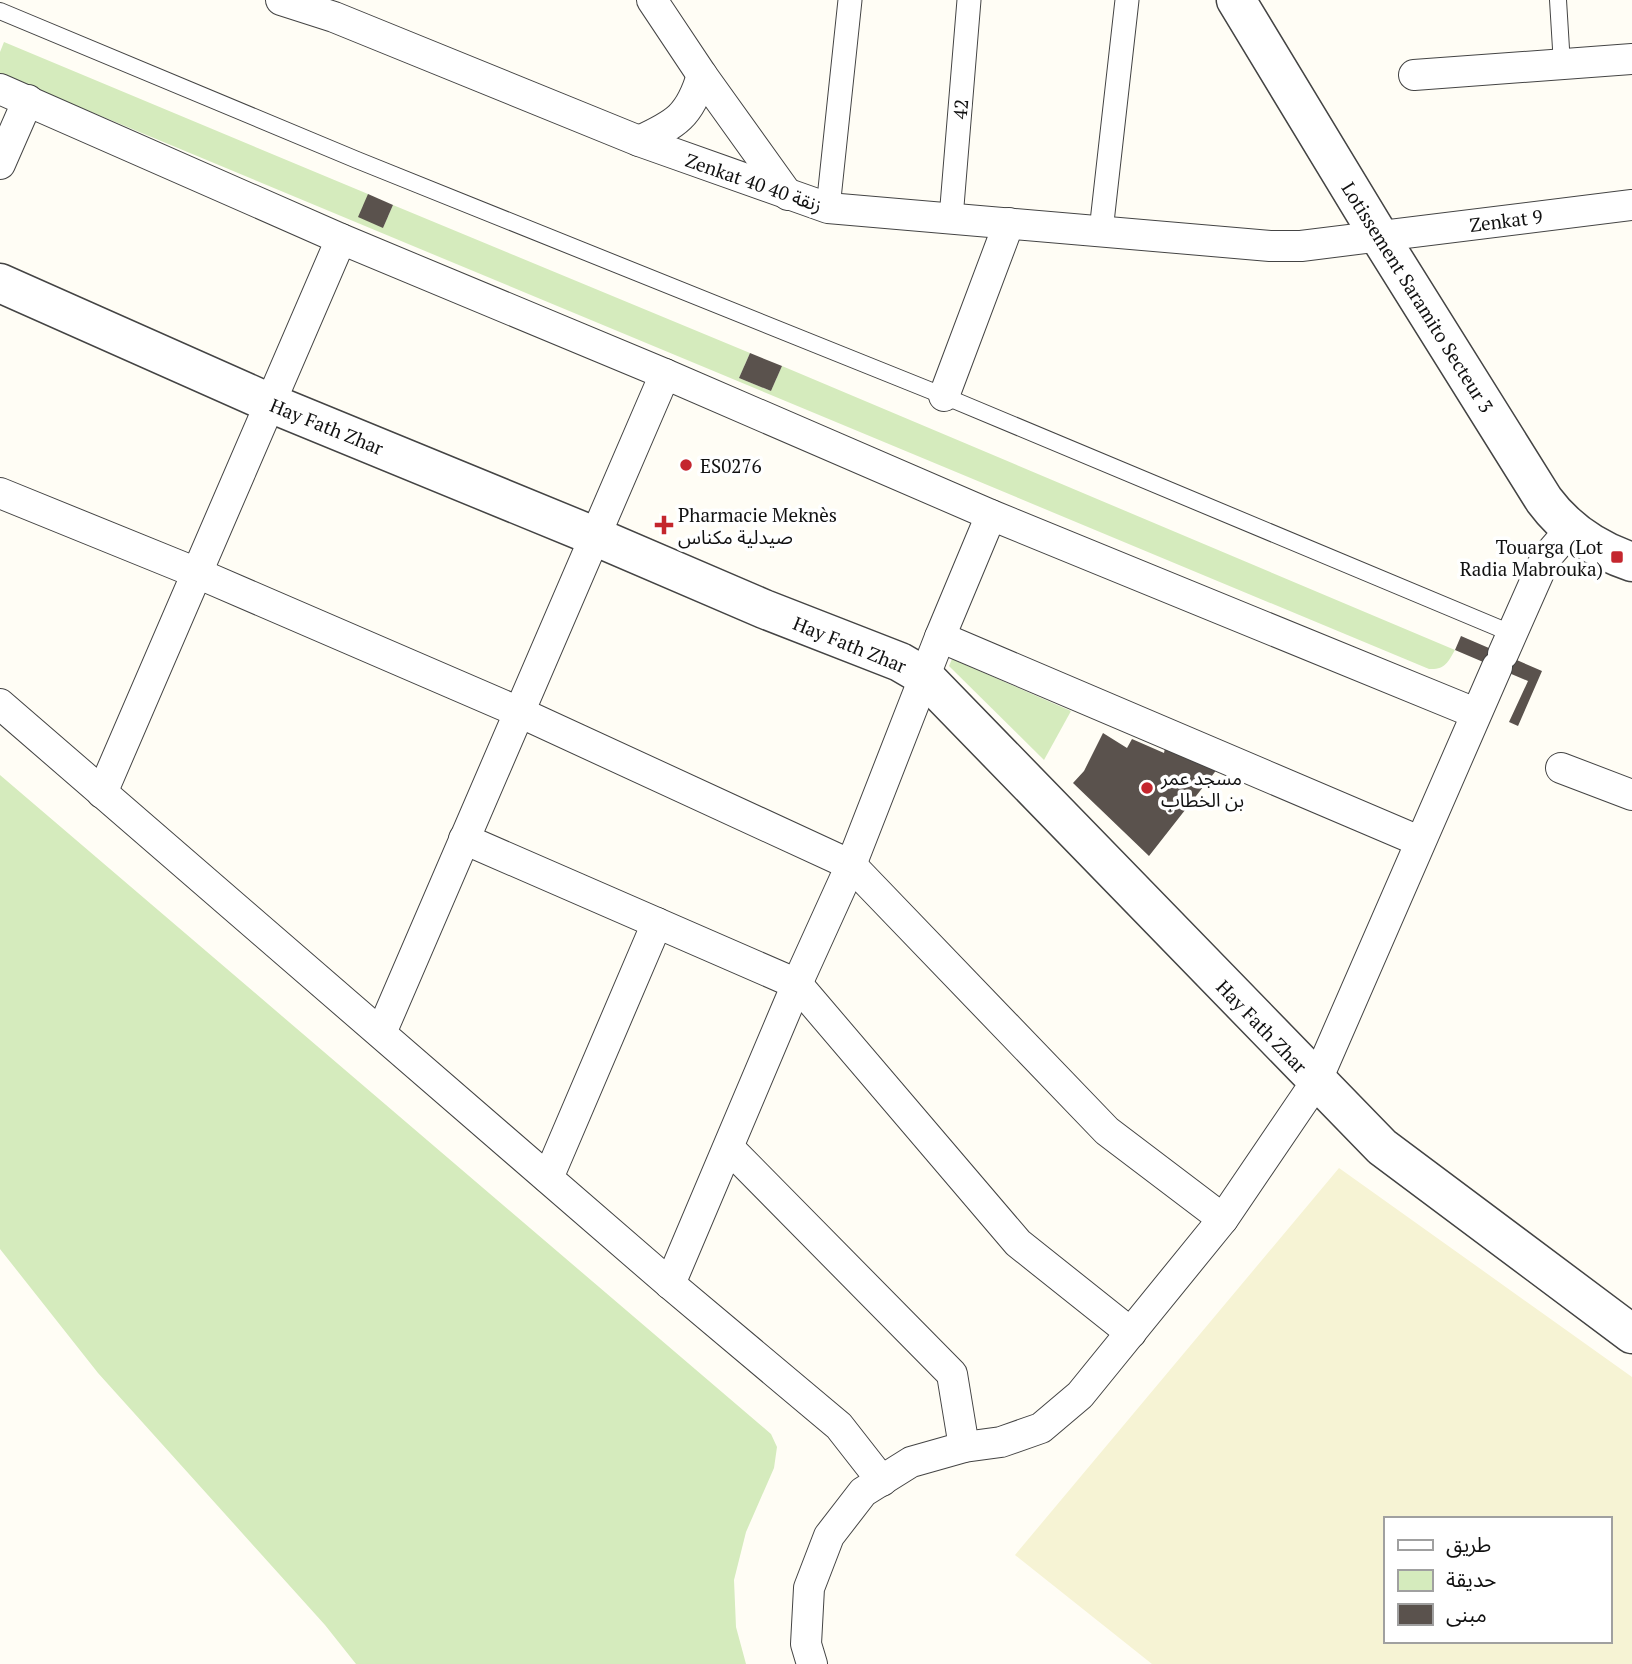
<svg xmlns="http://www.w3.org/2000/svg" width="1632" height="1664" viewBox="0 0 1632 1664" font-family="'PT Serif','Noto Sans Arabic',serif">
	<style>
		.farmland { fill: #f6f3d4; fill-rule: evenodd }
		.green { fill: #d5ebbd }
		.building { fill: #5a524d }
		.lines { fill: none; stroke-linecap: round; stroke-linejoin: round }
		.service-casing { stroke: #444; stroke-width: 18 }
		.pedestrian-casing { stroke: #444; stroke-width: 25 }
		.minor-casing { stroke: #444; stroke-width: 32 }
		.tertiary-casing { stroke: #444; stroke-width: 41 }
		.service { stroke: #fff; stroke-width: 16 }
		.pedestrian { stroke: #fff; stroke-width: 23 }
		.minor { stroke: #fff; stroke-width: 30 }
		.tertiary { stroke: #fff; stroke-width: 38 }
		.poi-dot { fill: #c4262e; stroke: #fff; stroke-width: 2.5 }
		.labels { text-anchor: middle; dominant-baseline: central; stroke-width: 7; stroke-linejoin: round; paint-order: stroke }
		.street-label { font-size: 19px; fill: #111; stroke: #fff }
		.poi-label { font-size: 19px; fill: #111; stroke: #fff; text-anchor: start }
	</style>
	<rect width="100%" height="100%" fill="#fffdf5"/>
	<path class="farmland" d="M1339 1168 1632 1377V1664H1152L1015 1555ZM1385 1519H1609V1641H1385Z"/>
	<g class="green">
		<path d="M4 42 368 194 383 228 393 205 750 353 739 378 771 391 782 366 1455 650C1448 662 1445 670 1429 669L0 74V52Z"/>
		<polygon points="952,659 1071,711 1044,760 949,666"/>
		<polygon points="0,775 771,1434 777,1447 774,1468 746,1532 734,1580 736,1627 746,1664 356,1664 325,1625 98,1373 0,1249"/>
	</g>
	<g class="building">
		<polygon points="368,194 393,205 383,228 358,217"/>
		<polygon points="750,353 782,366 771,391 739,378"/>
		<polygon points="1461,636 1542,671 1518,726 1509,722 1528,681 1455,650"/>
		<polygon points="1103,733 1127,748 1132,739 1164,753 1165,748 1218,768 1149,856 1073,783 1084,771"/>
	</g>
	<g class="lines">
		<defs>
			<g id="service">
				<polyline points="1558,0 1562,65"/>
				<polyline points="0,11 357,160 944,396 1513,634"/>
			</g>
			<g id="pedestrian">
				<polyline points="828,208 850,0"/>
				<polyline points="951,218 969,0"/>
				<polyline points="1101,231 1127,0"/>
			</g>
			<g id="minor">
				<polyline points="281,0 334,17 639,141 828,208 1270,246 1301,246 1632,205"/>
				<polyline points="652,0 702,75 788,195"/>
				<polyline points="1414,75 1632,59"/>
				<polyline points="0,89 341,239 665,374 991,515 1475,713"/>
				<path d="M639 141C676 124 690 116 702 75"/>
				<polyline points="0,164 28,100"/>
				<polyline points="944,396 1009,223"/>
				<polyline points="0,493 197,573 519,712 851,865 1107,1131 1223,1219"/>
				<polyline points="940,637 1419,841"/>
				<polyline points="1503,654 1545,559 1570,530"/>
				<polyline points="0,704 670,1284 839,1426 882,1481"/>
				<polyline points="1561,768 1632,795"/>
				<polyline points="102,793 341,239"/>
				<polyline points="464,839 797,984 1018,1243 1131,1333"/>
				<polyline points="381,1033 665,374"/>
				<polyline points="729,1148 952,1374 964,1447"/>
				<polyline points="548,1178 657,923"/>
				<polyline points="670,1284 797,984 851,865 940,637 991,515"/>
				<polyline points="812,1664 806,1644 809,1588 829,1536 863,1492 911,1462 964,1447 1001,1442 1041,1428 1080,1395 1223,1219 1316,1082 1497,667"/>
			</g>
			<g id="tertiary">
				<path d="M1236 0 1379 236 1544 500C1567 531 1596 550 1632 562"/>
				<polyline points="0,283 270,403 594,536 764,609 900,662 924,676 1382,1147 1632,1334"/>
			</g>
		</defs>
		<use href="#service" class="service-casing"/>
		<use href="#pedestrian" class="pedestrian-casing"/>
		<use href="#minor" class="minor-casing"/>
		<use href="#tertiary" class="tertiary-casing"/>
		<use href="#service" class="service"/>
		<use href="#pedestrian" class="pedestrian"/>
		<use href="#minor" class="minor"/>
		<use href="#tertiary" class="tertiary"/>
	</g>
	<g class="poi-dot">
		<circle cx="686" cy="465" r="7"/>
		<path d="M660.5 514.5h7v7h7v7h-7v7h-7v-7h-7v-7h7z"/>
		<rect x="1610" y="550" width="14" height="14" rx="3.5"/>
		<circle cx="1147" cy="788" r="7"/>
	</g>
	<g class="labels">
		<g class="street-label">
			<text transform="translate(960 109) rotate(-85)">42</text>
			<text transform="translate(754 182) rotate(19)">Zenkat 40 زنقة 40</text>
			<text transform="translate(1506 220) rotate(-7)">Zenkat 9</text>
			<text transform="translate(1418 297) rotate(58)">Lotissement Saramito Secteur 3</text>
			<text transform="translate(327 426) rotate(22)">Hay Fath Zhar</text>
			<text transform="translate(850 644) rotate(22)">Hay Fath Zhar</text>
			<text transform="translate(1262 1026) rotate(46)">Hay Fath Zhar</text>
		</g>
		<g class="poi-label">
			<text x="700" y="465">ES0276</text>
			<text x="678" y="514">Pharmacie Meknès<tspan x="678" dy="22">صيدلية مكناس</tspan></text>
			<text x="1603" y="546" text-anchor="end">Touarga (Lot<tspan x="1603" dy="22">Radia Mabrouka)</tspan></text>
			<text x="1161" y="777">مسجد عمر<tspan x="1161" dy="22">بن الخطاب</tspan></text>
		</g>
	</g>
	<rect x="1384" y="1517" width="228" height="126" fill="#ffffff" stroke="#a0a0a0" stroke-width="2"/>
	<rect x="1398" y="1540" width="35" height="10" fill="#ffffff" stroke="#a0a0a0" stroke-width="2"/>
	<text x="1446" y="1552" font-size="21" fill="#111111">طريق</text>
	<rect x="1398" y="1570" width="35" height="21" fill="#d5ebbd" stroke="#a0a0a0" stroke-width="2"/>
	<text x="1446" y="1587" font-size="21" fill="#111111">حديقة</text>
	<rect x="1398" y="1604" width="35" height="21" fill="#5a524d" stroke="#a0a0a0" stroke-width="2"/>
	<text x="1446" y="1622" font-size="21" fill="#111111">مبنى</text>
</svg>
